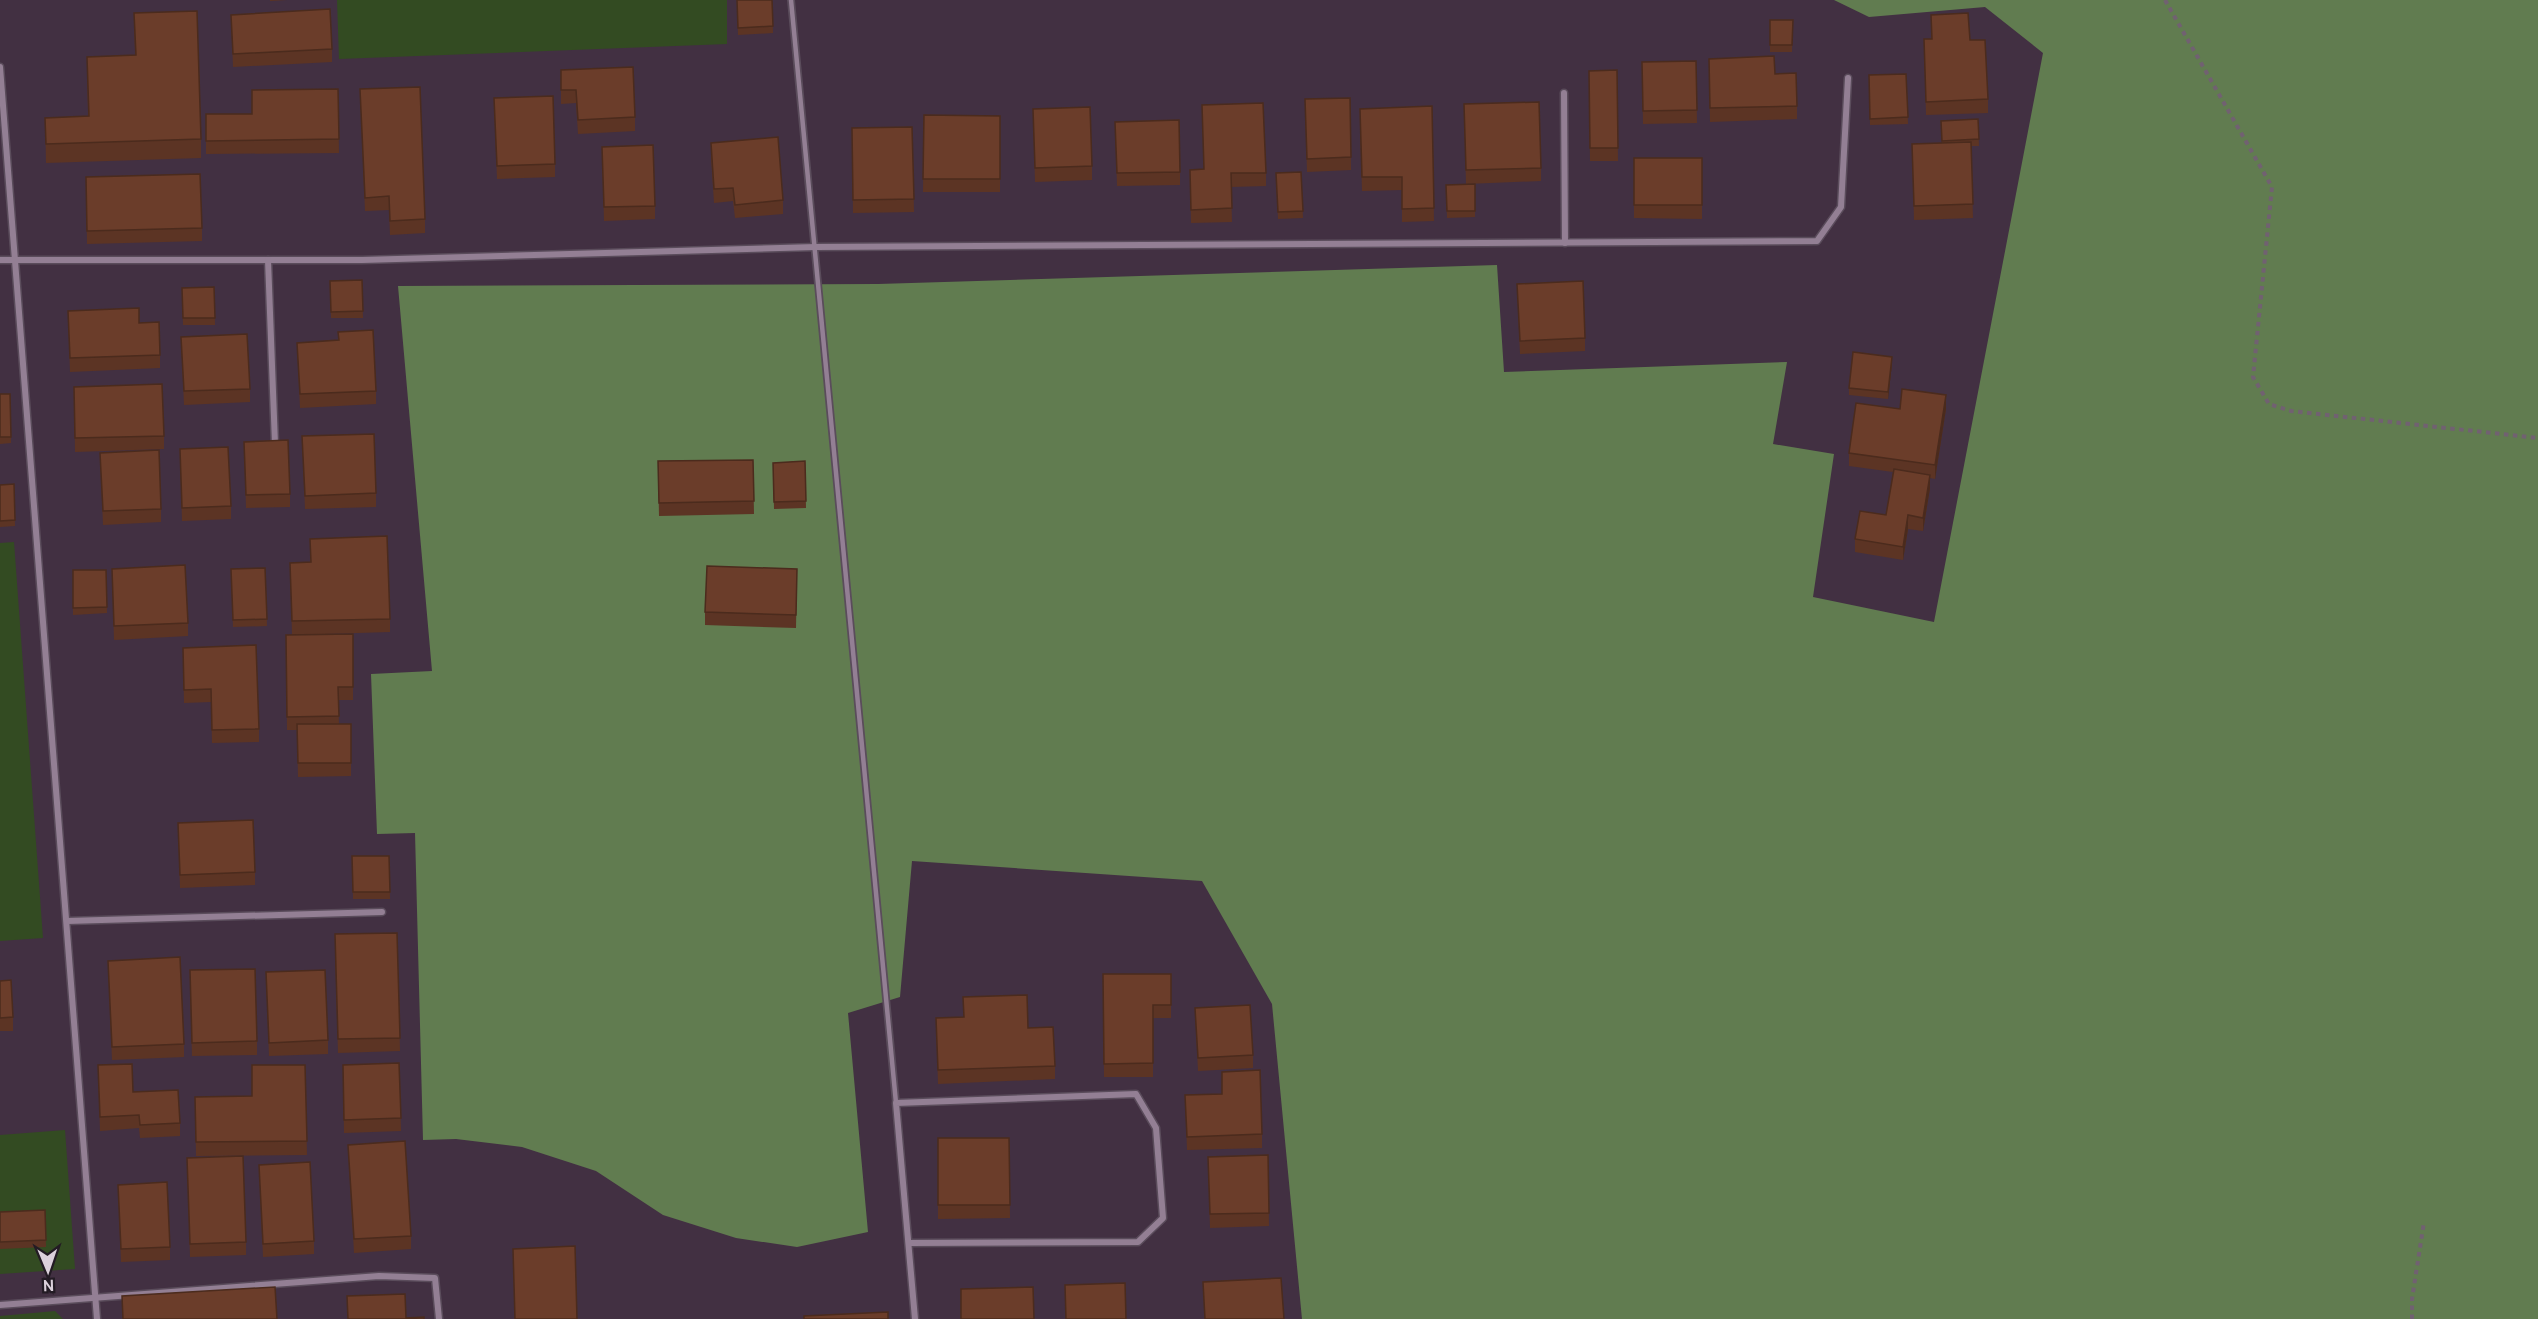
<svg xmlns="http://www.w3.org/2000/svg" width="2538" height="1319" viewBox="0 0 2538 1319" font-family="Cabin,sans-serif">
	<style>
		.green { fill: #334b22 }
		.forest { fill: #617c50 }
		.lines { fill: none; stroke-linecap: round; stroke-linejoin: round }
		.service-casing { stroke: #5a4c5b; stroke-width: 8 }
		.minor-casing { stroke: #5a4c5b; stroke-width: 9 }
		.path { stroke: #716171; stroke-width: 4; stroke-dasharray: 4.5 4.5; stroke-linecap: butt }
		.service { stroke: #937f94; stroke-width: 4.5 }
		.minor { stroke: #937f94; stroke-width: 6 }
		.wall { fill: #5c3424 }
		.shaded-wall { fill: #4b2b1d }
		.building { fill: #6b3d2a; stroke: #4b2b1d; stroke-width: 1.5 }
	</style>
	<rect width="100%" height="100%" fill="#423042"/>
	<g class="green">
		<polygon points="337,0 727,0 727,44 339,59"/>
		<polygon points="14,542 43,938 0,941 0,543"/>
		<polygon points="65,1130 75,1269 0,1274 0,1135"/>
		<polygon points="55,1311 63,1319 0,1319 0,1316"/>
	</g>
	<polygon class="forest" points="1834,0 2538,0 2538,1319 1302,1319 1272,1004 1202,881 912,861 900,997 848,1013 868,1232 797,1247 736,1238 663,1215 596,1171 522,1147 456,1139 423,1140 415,833 377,834 371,674 432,671 398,286 878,284 1497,265 1504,372 1787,362 1773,444 1834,454 1813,597 1934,622 2043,53 1985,7 1869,17"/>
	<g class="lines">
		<defs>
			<polyline id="service" points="791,0 896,1103"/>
			<g id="minor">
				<polyline points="0,67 97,1319"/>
				<polyline points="1564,93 1565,243"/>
				<polyline points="0,260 362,260 816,247 1817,241 1841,207 1848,78"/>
				<polyline points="268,260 275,444"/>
				<polyline points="67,921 382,912"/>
				<polyline points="910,1243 1138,1242 1163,1218 1156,1128 1136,1094 896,1103 915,1319"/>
				<polyline points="0,1305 379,1276 435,1278 439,1319"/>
			</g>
		</defs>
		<use href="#service" class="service-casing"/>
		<use href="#minor" class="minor-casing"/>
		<g class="path">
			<polyline points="2165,0 2272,187 2253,377 2269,404 2291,411 2538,438"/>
			<polyline points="2412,1319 2412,1299 2424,1222"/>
		</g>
		<use href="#service" class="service"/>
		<use href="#minor" class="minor"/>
	</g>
	<g class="wall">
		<polygon points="270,0 287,0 270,1"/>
		<polygon points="737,0 772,0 773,33 738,35"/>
		<polygon points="134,13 201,139 201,158 46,163 45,118 88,116 87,57 135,55"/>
		<polygon points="231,15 332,49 332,62 233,67"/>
		<polygon points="1931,15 1970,40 1988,99 1988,113 1926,115 1924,39 1931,39"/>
		<polygon points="1770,20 1793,20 1792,52 1770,52"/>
		<polygon points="1709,59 1775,74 1797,106 1797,119 1710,122"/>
		<polygon points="1696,61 1697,123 1643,124 1642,62"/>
		<polygon points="561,70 635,117 635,131 578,134 576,103 561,104"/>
		<polygon points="1617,70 1618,161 1590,161 1589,71"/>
		<polygon points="1906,74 1908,124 1870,125 1869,75"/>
		<polygon points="338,89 339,153 206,154 206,114 252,114"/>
		<polygon points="360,89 425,219 425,233 390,235 389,210 365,211"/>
		<polygon points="494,98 555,164 555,177 497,179"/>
		<polygon points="1350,98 1351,170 1307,172 1305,99"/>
		<polygon points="1464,104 1541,168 1541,181 1466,184"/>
		<polygon points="1202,105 1266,173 1266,186 1231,187 1232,222 1191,223 1190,170 1204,169"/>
		<polygon points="1432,106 1434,221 1402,222 1402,190 1362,191 1360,122"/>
		<polygon points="1033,109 1092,166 1092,180 1035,182"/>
		<polygon points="924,115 1000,116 1000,192 923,192"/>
		<polygon points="1978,119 1979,146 1971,146 1973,218 1914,220 1912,144 1942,143 1941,121"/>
		<polygon points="1115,122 1180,172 1180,185 1117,186"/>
		<polygon points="912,127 914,212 853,213 852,128"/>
		<polygon points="711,143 783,200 783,214 735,218 733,201 714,203 711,157"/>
		<polygon points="602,147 655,206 655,219 604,221"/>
		<polygon points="1634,158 1702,158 1702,219 1634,218"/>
		<polygon points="1301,172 1303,218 1278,219 1276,173"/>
		<polygon points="86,177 202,228 202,241 87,244"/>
		<polygon points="1475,184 1475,217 1447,218 1446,185"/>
		<polygon points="362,280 363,318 331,318 330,281"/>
		<polygon points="1517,284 1585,338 1585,351 1520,354"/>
		<polygon points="214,287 215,325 183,325 182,288"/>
		<polygon points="68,311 139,323 160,355 160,368 70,372"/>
		<polygon points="338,332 376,391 376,404 300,408 297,343 338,340"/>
		<polygon points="181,337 250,389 250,402 184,405"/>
		<polygon points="1892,363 1888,399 1849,395 1849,388"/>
		<polygon points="74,387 164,436 164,449 75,452"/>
		<polygon points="0,394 10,394 11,443 0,444"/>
		<polygon points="1900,409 1946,409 1935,479 1930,478 1930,488 1923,531 1908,529 1903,560 1855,552 1855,539 1886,515 1893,472 1849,466 1849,453"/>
		<polygon points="302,436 376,493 376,507 305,509"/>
		<polygon points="244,442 290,494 290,507 246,508"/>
		<polygon points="180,449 231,506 231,519 182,521"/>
		<polygon points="100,453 161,509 161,522 103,525"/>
		<polygon points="753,460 754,514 659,516 658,461"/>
		<polygon points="805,461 806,508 774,509 773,463"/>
		<polygon points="14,484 15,526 0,527 0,485"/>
		<polygon points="310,539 390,619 390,632 292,635 290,563 310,562"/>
		<polygon points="265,568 267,626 233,627 231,569"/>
		<polygon points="112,569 188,623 188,636 114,640"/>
		<polygon points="797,569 796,628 705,625 705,612"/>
		<polygon points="73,570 106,570 107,613 73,615"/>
		<polygon points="353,634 353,700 338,700 339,724 351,724 351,776 298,777 297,730 287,730 286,635"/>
		<polygon points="183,648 259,729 259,742 212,743 211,702 184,703"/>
		<polygon points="178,823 255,872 255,885 180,888"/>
		<polygon points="352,856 389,856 390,899 353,899"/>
		<polygon points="397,933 400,1051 338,1053 335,947"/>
		<polygon points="108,961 184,1044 184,1057 112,1060"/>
		<polygon points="266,972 328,1040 328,1054 269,1056"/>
		<polygon points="1103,974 1171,974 1171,1018 1153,1018 1153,1077 1104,1077"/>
		<polygon points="0,981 13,1017 13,1031 0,1031"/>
		<polygon points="190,984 257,1041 257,1055 192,1056"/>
		<polygon points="963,997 1028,1028 1055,1066 1055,1079 938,1084 936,1018 964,1017"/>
		<polygon points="1195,1008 1253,1055 1253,1068 1198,1071"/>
		<polygon points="399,1063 401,1131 344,1133 343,1065"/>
		<polygon points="98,1065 133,1092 180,1123 180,1136 140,1138 139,1128 100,1131"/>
		<polygon points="305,1065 307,1155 196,1156 195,1097 252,1096"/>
		<polygon points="1222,1072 1262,1134 1262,1148 1187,1150 1185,1095 1222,1094"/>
		<polygon points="938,1138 1009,1138 1010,1218 938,1219"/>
		<polygon points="348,1145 411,1236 411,1249 354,1253"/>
		<polygon points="1268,1155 1269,1226 1210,1228 1208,1157"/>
		<polygon points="187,1158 246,1242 246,1255 190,1257"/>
		<polygon points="259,1165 314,1241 314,1254 263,1257"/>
		<polygon points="118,1185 170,1247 170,1260 121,1262"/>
		<polygon points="45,1210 46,1247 0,1249 0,1212"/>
	</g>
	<g class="shaded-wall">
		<polygon points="1892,357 1892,363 1888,399 1888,392"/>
		<polygon points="1946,395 1946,409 1935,479 1935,465"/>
		<polygon points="1930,475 1930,488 1923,531 1923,518"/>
		<polygon points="1908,515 1908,529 1903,560 1903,547"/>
	</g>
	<g class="building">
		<polygon points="737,0 772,0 773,26 738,28"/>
		<polygon points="330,9 332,49 233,54 231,15"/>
		<polygon points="197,11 201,139 46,144 45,118 89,116 87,57 136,55 134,13"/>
		<polygon points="1968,13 1970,40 1985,40 1988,99 1926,102 1924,39 1932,39 1931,15"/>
		<polygon points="1770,20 1793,20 1792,45 1770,45"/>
		<polygon points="1774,56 1775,74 1796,73 1797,106 1710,108 1709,59"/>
		<polygon points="1696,61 1697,110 1643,111 1642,62"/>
		<polygon points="633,67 635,117 578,120 576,90 561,90 561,70"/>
		<polygon points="1617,70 1618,148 1590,148 1589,71"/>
		<polygon points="1906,74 1908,117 1870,119 1869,75"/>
		<polygon points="420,87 425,219 390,221 389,196 365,198 360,89"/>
		<polygon points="338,89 339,139 206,141 206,114 252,114 252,90"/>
		<polygon points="553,96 555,164 497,166 494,98"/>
		<polygon points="1350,98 1351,157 1307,159 1305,99"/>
		<polygon points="1539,102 1541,168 1466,170 1464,104"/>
		<polygon points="1263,103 1266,173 1231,173 1232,208 1191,210 1190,170 1204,169 1202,105"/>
		<polygon points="1432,106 1434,208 1402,209 1402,177 1362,177 1360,109"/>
		<polygon points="1090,107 1092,166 1035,168 1033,109"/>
		<polygon points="924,115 1000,116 1000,179 923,179"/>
		<polygon points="1978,119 1979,139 1942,141 1941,121"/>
		<polygon points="1179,120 1180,172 1117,173 1115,122"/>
		<polygon points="912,127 914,199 853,200 852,128"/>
		<polygon points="778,137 783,200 735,205 733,188 714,189 711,143"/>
		<polygon points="1971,142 1973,204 1914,206 1912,144"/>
		<polygon points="653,145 655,206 604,207 602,147"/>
		<rect x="1634" y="158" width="68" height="47"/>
		<polygon points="1301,172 1303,211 1278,212 1276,173"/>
		<polygon points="200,174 202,228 87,231 86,177"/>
		<polygon points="1475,184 1475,211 1447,211 1446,185"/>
		<polygon points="362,280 363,311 331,312 330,281"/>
		<polygon points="1583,281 1585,338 1520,341 1517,284"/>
		<polygon points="214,287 215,318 183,318 182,288"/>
		<polygon points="139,308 139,323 159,322 160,355 70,358 68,311"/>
		<polygon points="373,330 376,391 300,394 297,343 339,340 338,332"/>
		<polygon points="247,334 250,389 184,391 181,337"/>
		<polygon points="1853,352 1892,357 1888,392 1849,388"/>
		<polygon points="162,384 164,436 75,438 74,387"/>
		<polygon points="1902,389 1946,395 1935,465 1849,453 1856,403 1900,409"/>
		<polygon points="0,394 10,394 11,437 0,437"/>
		<polygon points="374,434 376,493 305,496 302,436"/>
		<polygon points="288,440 290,494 246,495 244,442"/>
		<polygon points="228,447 231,506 182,508 180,449"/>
		<polygon points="159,450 161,509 103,511 100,453"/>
		<polygon points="753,460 754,501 659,503 658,461"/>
		<polygon points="805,461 806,501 774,502 773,463"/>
		<polygon points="1894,469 1930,475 1923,518 1908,515 1903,547 1855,539 1860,511 1886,515"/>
		<polygon points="14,484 15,520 0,521 0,485"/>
		<polygon points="387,536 390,619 292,621 290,563 311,562 310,539"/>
		<polygon points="185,565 188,623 114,626 112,569"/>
		<polygon points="707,566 797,569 796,615 705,612"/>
		<polygon points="265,568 267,619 233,620 231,569"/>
		<polygon points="73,570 106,570 107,607 73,608"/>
		<polygon points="353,634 353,687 338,687 339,716 287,717 286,635"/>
		<polygon points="256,645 259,729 212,730 211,689 184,690 183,648"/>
		<polygon points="297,724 351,724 351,763 298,763"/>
		<polygon points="253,820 255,872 180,875 178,823"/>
		<polygon points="352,856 389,856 390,892 353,892"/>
		<polygon points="397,933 400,1038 338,1039 335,934"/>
		<polygon points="180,957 184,1044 112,1047 108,961"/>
		<polygon points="255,969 257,1041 192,1043 190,970"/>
		<polygon points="325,970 328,1040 269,1043 266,972"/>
		<polygon points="1103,974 1171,974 1171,1005 1153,1005 1153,1063 1104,1064"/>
		<polygon points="11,980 13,1017 0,1018 0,981"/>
		<polygon points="1027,995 1028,1028 1053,1027 1055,1066 938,1070 936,1018 964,1017 963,997"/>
		<polygon points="1250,1005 1253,1055 1198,1058 1195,1008"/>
		<polygon points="399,1063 401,1118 344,1120 343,1065"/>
		<polygon points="132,1064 133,1092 178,1090 180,1123 140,1125 139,1115 100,1117 98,1065"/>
		<polygon points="252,1065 305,1065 307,1141 196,1142 195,1097 252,1096"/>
		<polygon points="1260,1070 1262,1134 1187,1137 1185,1095 1222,1094 1222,1072"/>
		<polygon points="938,1138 1009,1138 1010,1205 938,1205"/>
		<polygon points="405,1141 411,1236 354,1239 348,1145"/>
		<polygon points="1268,1155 1269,1213 1210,1214 1208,1157"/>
		<polygon points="243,1156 246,1242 190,1244 187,1158"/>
		<polygon points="310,1162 314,1241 263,1244 259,1165"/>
		<polygon points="167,1182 170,1247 121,1249 118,1185"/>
		<polygon points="45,1210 46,1240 0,1242 0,1212"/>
		<polygon points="575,1246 577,1319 515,1319 513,1249"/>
		<polygon points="1281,1278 1284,1319 1205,1319 1203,1282"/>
		<polygon points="1125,1283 1126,1319 1066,1319 1065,1285"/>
		<polygon points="275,1287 277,1319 123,1319 122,1296"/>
		<polygon points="1033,1287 1034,1319 961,1319 961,1289"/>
		<polygon points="405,1294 406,1318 424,1317 424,1319 348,1319 347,1296"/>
		<polygon points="888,1312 888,1319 804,1319 804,1316"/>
	</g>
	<g transform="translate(48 1271) rotate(178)" stroke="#231b24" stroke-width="4.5" paint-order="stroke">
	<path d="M0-4.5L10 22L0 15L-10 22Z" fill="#dbd0db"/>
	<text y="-9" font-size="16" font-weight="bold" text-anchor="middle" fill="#dbd0db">N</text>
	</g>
</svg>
